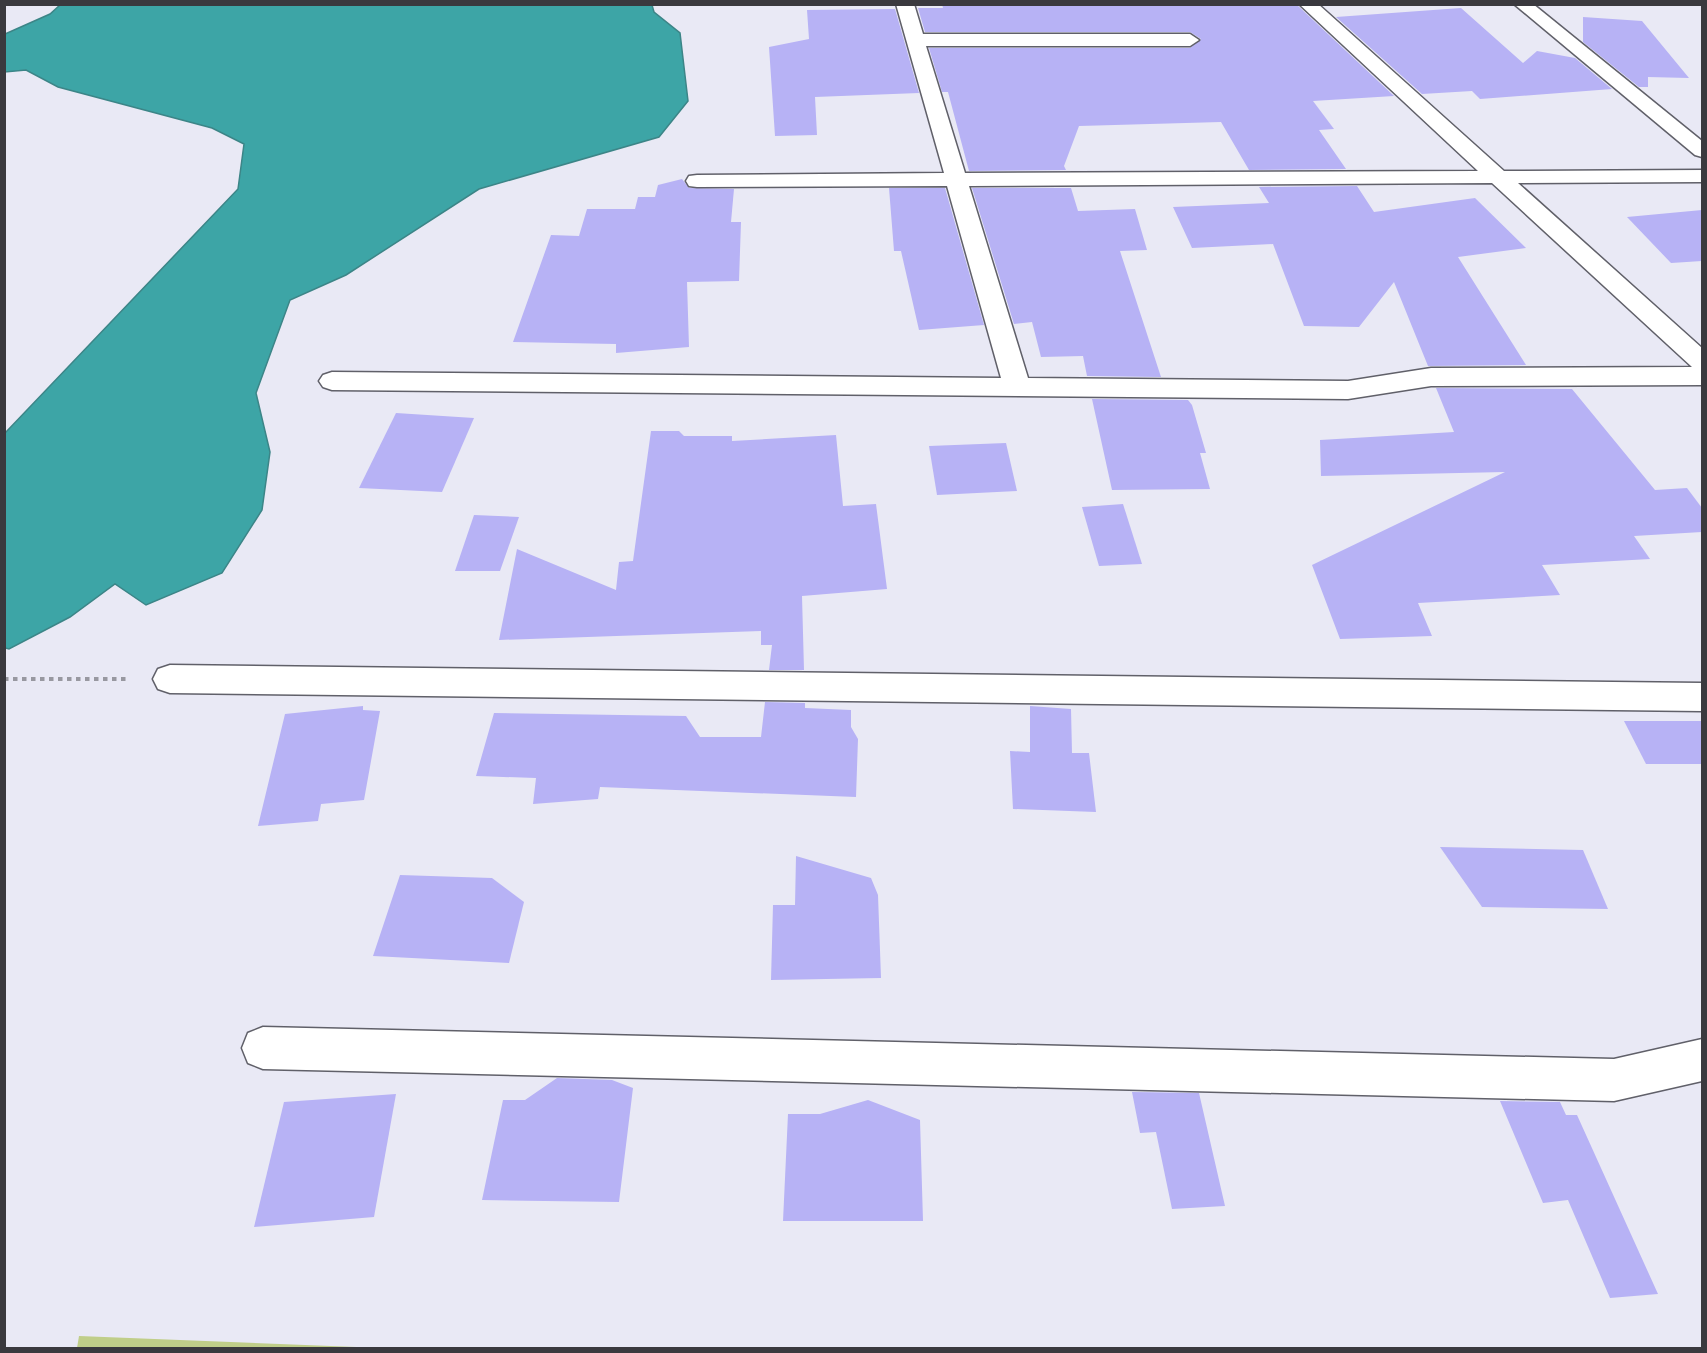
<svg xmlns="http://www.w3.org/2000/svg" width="1707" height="1353" viewBox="0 0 1707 1353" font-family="'DejaVu Sans',sans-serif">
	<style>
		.green { fill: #c0ce89 }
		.water { fill: #3da5a6; stroke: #3c8587; stroke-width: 1.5 }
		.building { fill: #b7b2f5 }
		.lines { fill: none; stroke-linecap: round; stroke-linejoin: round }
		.street-casing { stroke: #606069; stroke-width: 3 }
		.path { stroke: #9898a0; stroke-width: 4; stroke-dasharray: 4.5 4.5; stroke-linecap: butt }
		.street { fill: #fff; fill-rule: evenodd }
	</style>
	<rect width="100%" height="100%" fill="#e9e9f5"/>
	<polygon class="green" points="79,1336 382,1348 77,1348"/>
	<polygon class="water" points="60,5 652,5 654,12 680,33 688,101 659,137 479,189 346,275 290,300 256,393 270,452 262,510 222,573 146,605 115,584 70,617 9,649 5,648 5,433 238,189 244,144 212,128 58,87 26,70 5,72 5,34 50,14"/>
	<g class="building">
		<polygon points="942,4 1296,4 1394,96 1313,101 1334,129 1319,130 1346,169 1249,170 1221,122 1079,126 1064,166 1066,170 969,171 948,92 942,92 929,48 1190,48 1201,39 1190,32 925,32 918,8 943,8"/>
		<polygon points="1461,8 1523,63 1537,51 1575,58 1612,89 1480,99 1472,91 1422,94 1336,17"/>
		<polygon points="895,9 919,93 815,97 817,135 775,136 769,47 809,39 807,10"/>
		<polygon points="1583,17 1642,21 1689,78 1648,77 1648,87 1639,87 1583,42"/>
		<polygon points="682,179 689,188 734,189 731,222 741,222 739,281 687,282 689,347 616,353 616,344 513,342 551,235 579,236 587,209 635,209 638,197 655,197 658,185"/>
		<polygon points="1357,186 1374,212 1475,198 1526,248 1458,257 1526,365 1428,366 1394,282 1359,327 1304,326 1273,244 1192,248 1173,207 1269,203 1259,187"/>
		<polygon points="889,188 945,188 984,325 919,330 901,251 894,251"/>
		<polygon points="972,188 1071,188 1078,211 1135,209 1147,250 1120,251 1161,377 1087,376 1083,356 1041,357 1032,322 1014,324"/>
		<polygon points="1702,210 1702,261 1671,263 1627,217"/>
		<polygon points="1436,388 1572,389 1655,490 1687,488 1702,508 1702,532 1634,536 1650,559 1542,565 1560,595 1418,603 1432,636 1340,639 1312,565 1505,472 1321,476 1320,440 1454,432"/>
		<polygon points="1092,399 1188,400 1192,405 1206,453 1200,453 1210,489 1112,490"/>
		<polygon points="396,413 474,418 442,492 359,488"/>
		<polygon points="651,431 679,431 684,436 732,436 732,441 836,435 843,506 876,504 887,589 802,596 804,670 769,670 772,645 761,645 761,631 499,640 517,549 616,590 619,562 633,561"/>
		<polygon points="1006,443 1017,491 937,495 929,446"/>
		<polygon points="1123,504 1142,564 1099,566 1082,507"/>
		<polygon points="474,515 519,517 500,571 455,571"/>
		<polygon points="765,702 805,703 805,708 851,710 851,727 858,739 856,797 600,787 598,799 533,804 536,778 476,776 494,713 686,716 700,737 761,737"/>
		<polygon points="363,706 363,710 380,711 364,800 321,804 318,821 258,826 285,714"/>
		<polygon points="1030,706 1071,709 1072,753 1089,753 1096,812 1013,809 1010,751 1030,752"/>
		<polygon points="1624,721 1702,721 1702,764 1646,764"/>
		<polygon points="1440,847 1583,850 1608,909 1482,907"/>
		<polygon points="796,856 871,878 878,895 881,978 771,980 773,905 795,905"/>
		<polygon points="400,875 492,878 524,902 509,963 373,956"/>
		<polygon points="557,1078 612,1080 633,1088 619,1202 482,1200 503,1100 525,1100"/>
		<polygon points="1132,1092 1199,1093 1225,1206 1172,1209 1156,1132 1140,1133"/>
		<polygon points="396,1094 374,1217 254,1227 284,1102"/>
		<polygon points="868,1100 920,1120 923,1221 783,1221 788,1114 820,1114"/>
		<polygon points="1500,1101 1560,1102 1566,1115 1577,1115 1658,1294 1610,1298 1568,1200 1543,1203"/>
	</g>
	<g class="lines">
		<defs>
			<g id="street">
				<path d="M896 4H914L923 34H1190L1199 40 1190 46H926L965 173 1478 171 1299 4H1318L1504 171 1702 170V182L1518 183 1702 348V385L1431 386 1348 399 332 390 323 387 319 381 323 375 332 372 1001 378 947 186 697 187 689 186 686 181 689 176 697 175 944 173ZM1492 183 1692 367 1431 368 1348 381 1028 378 969 186Z"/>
				<polygon points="1514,4 1533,4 1702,141 1702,157 1695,155"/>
				<polygon points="170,665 1702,683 1702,711 170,693 158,689 153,679 158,669"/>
				<polygon points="263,1027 1614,1059 1702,1039 1702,1081 1614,1101 263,1069 248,1063 242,1048 248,1033"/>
			</g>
		</defs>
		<use href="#street" class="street-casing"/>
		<polyline class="path" points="4,679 128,679"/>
		<use href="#street" class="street"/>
	</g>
	<rect width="1707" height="1353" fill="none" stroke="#3a393e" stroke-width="12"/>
</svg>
